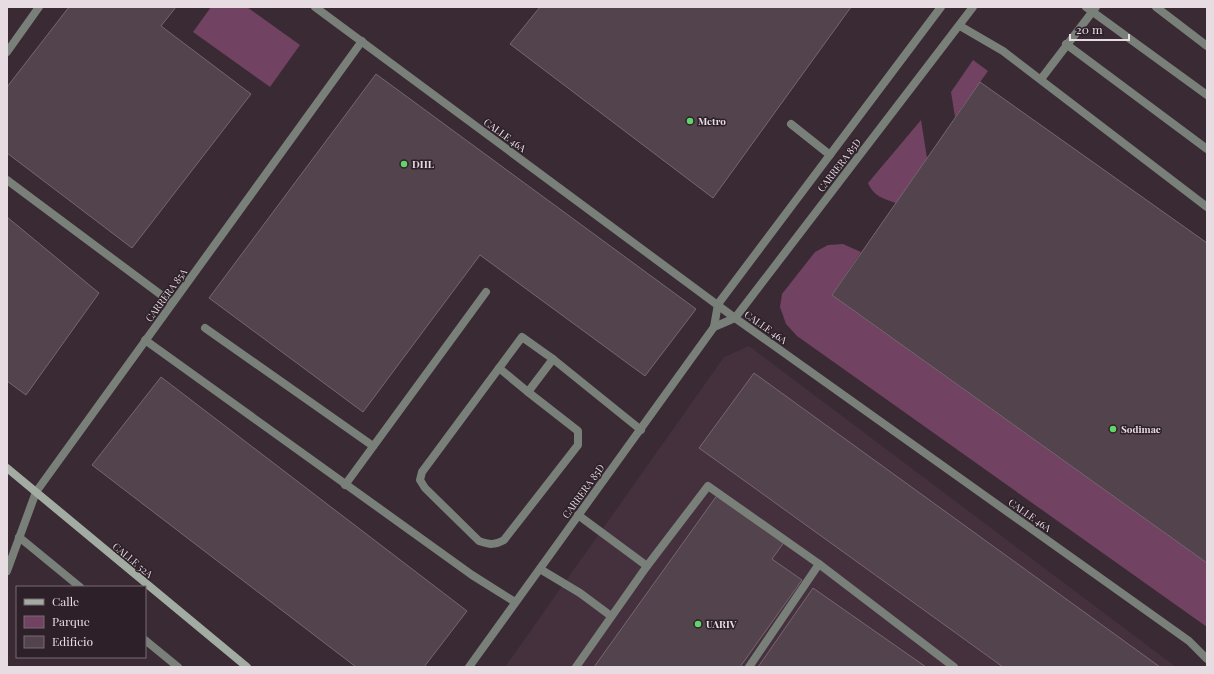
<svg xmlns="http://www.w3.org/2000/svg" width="1214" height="674" viewBox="0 0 1214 674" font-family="'Playfair Display',serif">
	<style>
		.built { fill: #45313e }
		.green { fill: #714262 }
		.building { fill: #53434d; stroke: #776671 }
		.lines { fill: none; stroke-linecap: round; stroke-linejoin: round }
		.lane { stroke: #797f79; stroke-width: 8 }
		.street { stroke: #797f79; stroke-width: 8 }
		.secondary { stroke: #a2aca2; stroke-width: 8 }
		.poi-dot { fill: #61d46a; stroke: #2e2029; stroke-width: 1.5 }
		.labels { text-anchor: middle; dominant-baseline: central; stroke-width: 3; stroke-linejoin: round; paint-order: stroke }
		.poi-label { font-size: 10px; font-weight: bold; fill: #e6dce2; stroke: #2e2029; text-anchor: start }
		.street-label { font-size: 10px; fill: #e6dce2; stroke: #2e2029 }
	</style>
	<rect width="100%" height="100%" fill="#392a33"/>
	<polygon class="built" points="749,346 1176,667 505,667 724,357"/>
	<g class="green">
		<polygon points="211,7 247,7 300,45 270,87 193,32"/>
		<polygon points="973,60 988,71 955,117 951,92"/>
		<path d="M921 120 927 158 896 203C884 199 873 196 868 183Z"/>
		<polygon points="843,244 861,252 832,295 1207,563 1207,627 797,336 786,324 780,307 782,294 815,252 828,245"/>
	</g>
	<g class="building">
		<polygon points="69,7 176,7 161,26 251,94 132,248 7,153 7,87"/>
		<polygon points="540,7 851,7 713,198 510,44"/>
		<polygon points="376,74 696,309 645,376 480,255 363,412 209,298"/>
		<polygon points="980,82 1207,243 1207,563 832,295"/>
		<polygon points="7,217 99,293 26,395 7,381"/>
		<polygon points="754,373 1160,667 1003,667 699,448"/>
		<polygon points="161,377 467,611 424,667 356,667 92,465"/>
		<polygon points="718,494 785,541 772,559 802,580 740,667 594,667"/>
		<polygon points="813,588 926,667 758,667"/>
	</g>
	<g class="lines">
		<g class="lane">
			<polyline points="1086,7 1207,95"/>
			<polyline points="1156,7 1207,46"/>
			<polyline points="960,26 1003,51 1207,207"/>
			<polyline points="1066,44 1207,149"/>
			<polyline points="7,52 39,7"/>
			<polyline points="1041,79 1096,7"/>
			<polyline points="791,124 830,155"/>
			<polyline points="7,180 172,303"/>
			<polyline points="205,328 373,446"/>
			<path d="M522 337 553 359 528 392 578 431V445L504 540C495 545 490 545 479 541L425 488 420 480 422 472Z"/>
			<polyline points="145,340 472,575 515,602"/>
			<polyline points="553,359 641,430"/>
			<polyline points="499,368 528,392"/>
			<polyline points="345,485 486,292"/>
			<polyline points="578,515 647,566"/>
			<polyline points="540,569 580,593 611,616"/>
			<polyline points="576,667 647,566 708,486 819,564 954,667"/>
			<polyline points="749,667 819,564"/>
		</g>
		<g class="street">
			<polyline points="315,7 735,318 1189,641 1207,659"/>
			<polyline points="714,327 735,318 973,7"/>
			<polyline points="19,537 80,587"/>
			<polyline points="7,571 36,492 362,41"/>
			<polyline points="145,640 178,667"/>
			<polyline points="469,667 714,327 718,304 941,7"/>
		</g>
		<polyline class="secondary" points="7,468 247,667"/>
	</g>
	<g class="poi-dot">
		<circle cx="690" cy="121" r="4"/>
		<circle cx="404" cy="164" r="4"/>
		<circle cx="1113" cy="429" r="4"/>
		<circle cx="698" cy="624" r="4"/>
	</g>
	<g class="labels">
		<g class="poi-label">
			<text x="698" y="121">Metro</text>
			<text x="412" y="164">DHL</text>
			<text x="1121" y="429">Sodimac</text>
			<text x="706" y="624">UARIV</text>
		</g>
		<g class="street-label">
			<text transform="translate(505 135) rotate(36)">CALLE 46A</text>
			<text transform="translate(839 165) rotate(-52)">CARRERA 85D</text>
			<text transform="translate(166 295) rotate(-54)">CARRERA 85A</text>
			<text transform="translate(766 327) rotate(35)">CALLE 46A</text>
			<text transform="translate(583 491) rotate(-54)">CARRERA 85D</text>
			<text transform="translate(1030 515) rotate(35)">CALLE 46A</text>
			<text transform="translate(133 560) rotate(40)">CALLE 52A</text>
		</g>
	</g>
	<rect width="1214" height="674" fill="none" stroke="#e6dce2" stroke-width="16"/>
	<rect x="16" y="586" width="130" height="72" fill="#2e2029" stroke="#786b73"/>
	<rect x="24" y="599" width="20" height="6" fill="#a2aca2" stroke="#786b73"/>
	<text x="52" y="606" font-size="12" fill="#e6dce2">Calle</text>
	<rect x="24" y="616" width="20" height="12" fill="#714262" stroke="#786b73"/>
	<text x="52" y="626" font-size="12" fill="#e6dce2">Parque</text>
	<rect x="24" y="636" width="20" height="12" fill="#53434d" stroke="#786b73"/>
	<text x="52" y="646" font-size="12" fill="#e6dce2">Edificio</text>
	<path d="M1070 34v6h59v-6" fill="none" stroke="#e6dce2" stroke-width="2"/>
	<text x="1076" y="34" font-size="12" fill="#e6dce2" stroke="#2e2029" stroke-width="3" paint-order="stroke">20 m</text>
</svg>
